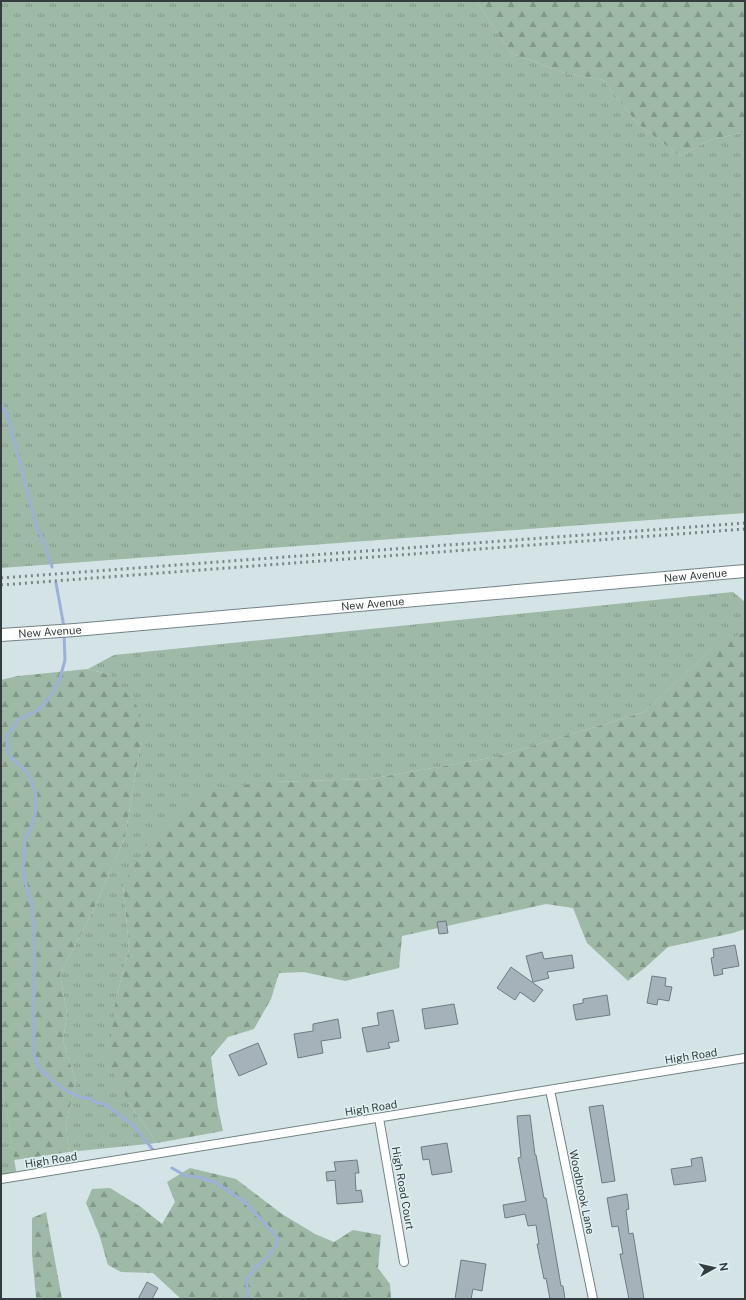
<svg xmlns="http://www.w3.org/2000/svg" width="746" height="1300" viewBox="0 0 746 1300" font-family="'Public Sans',sans-serif">
	<style>
		.grass { fill: url(#grass-tufts) }
		.forest { fill: url(#forest-firs) }
		.lines { fill: none; stroke-linecap: round; stroke-linejoin: round }
		.stream { stroke: #9db0d8; stroke-width: 3 }
		.building { fill: #a6b2ba; stroke: #6f7b82 }
		.minor-casing { stroke: #738284; stroke-width: 10 }
		.secondary-casing { stroke: #738284; stroke-width: 14 }
		.minor { stroke: #fff; stroke-width: 8 }
		.secondary { stroke: #fff; stroke-width: 12 }
		.rail { stroke: #7a8587; stroke-width: 3; stroke-dasharray: 2 4; stroke-linecap: butt }
		.labels { text-anchor: middle; dominant-baseline: central; stroke-width: 3; stroke-linejoin: round; paint-order: stroke }
		.street-label { font-size: 11px; fill: #353c3d; stroke: #e0f1f4 }
	</style>
	<defs>
		<pattern id="grass-tufts" width="24" height="20" patternUnits="userSpaceOnUse"><rect width="24" height="20" fill="#9eb9a6"/><path d="M3 7l-1-3M5 7V3M7 7l1-3M15 17l-1-3M17 17v-4M19 17l1-3" fill="none" stroke="#829888"/></pattern>
		<pattern id="forest-firs" width="22" height="20" patternUnits="userSpaceOnUse"><rect width="22" height="20" fill="#9eb9a6"/><path d="M5 1l3.5 6h-7zM16 11l3.5 6h-7z" fill="#829888"/></pattern>
	</defs>
	<rect width="100%" height="100%" fill="#d3e3e6"/>
	<g class="grass">
		<polygon points="1,1 476,1 511,53 561,72 603,80 638,124 680,156 710,140 745,132 745,513 1,568"/>
		<polygon points="733,592 745,602 745,632 712,649 644,712 496,757 369,779 273,782 123,884 129,949 116,998 129,1103 157,1143 69,1152 66,1123 76,1082 63,1041 67,1014 60,974 92,913 125,837 141,741 111,675 88,669 114,655"/>
		<polygon points="1,1075 17,1177 1,1179"/>
	</g>
	<g class="forest">
		<polygon points="476,1 745,1 745,132 710,140 680,156 638,124 603,80 561,72 511,53"/>
		<polygon points="745,632 745,929 733,933 668,947 647,966 628,981 587,943 573,908 546,904 402,936 399,968 345,981 304,972 279,973 271,999 254,1029 228,1037 211,1057 218,1108 223,1131 157,1143 129,1103 108,1063 116,998 129,949 123,884 153,835 191,801 211,788 273,782 369,779 496,757 644,712 716,645"/>
		<polygon points="88,669 111,675 137,706 141,741 125,837 92,913 60,974 67,1014 63,1041 76,1082 66,1123 69,1152 14,1160 1,1075 1,680 18,676"/>
		<polygon points="190,1168 236,1179 282,1214 315,1234 334,1242 353,1230 381,1235 378,1268 390,1284 391,1299 181,1299 153,1273 121,1272 108,1265 99,1234 86,1203 92,1189 110,1188 141,1207 162,1224 175,1202 167,1182"/>
		<polygon points="46,1212 62,1299 36,1299 36,1297 32,1255 32,1218"/>
	</g>
	<g class="lines">
		<g class="stream">
			<polyline points="745,300 745,322"/>
			<polyline points="745,338 744,342 745,348"/>
			<polyline points="1,401 3,409 7,413 36,525 45,545 52,567"/>
			<polyline points="56,583 64,627"/>
			<polyline points="64,633 65,660 60,678 52,695 38,710 19,719 7,736 7,749 10,756 28,773 36,793 35,817 25,841 23,866 24,877 32,905 35,951 33,1007 34,1055 41,1070 57,1084 68,1092 83,1098 89,1098 97,1103 105,1104 133,1125 154,1151"/>
			<path d="M172 1168 184 1175 203 1178 207 1181H213L218 1184 246 1203 278 1238C278 1253 251 1267 247 1280 246 1285 248 1293 248 1299"/>
		</g>
	</g>
	<g class="building">
		<polygon points="446,921 448,933 439,934 437,922"/>
		<polygon points="735,945 739,966 722,969 723,974 714,976 711,958 714,957 713,949"/>
		<polygon points="542,952 544,959 572,955 574,968 547,972 549,978 533,982 526,956"/>
		<polygon points="511,967 543,990 534,1002 520,992 515,1000 497,988"/>
		<polygon points="652,976 666,978 665,986 672,987 669,1001 658,999 657,1005 647,1003"/>
		<polygon points="607,995 610,1015 576,1020 573,1005 583,1003 583,999"/>
		<polygon points="454,1004 458,1024 425,1029 422,1009"/>
		<polygon points="393,1010 399,1041 388,1043 390,1048 367,1052 362,1028 379,1025 377,1013"/>
		<polygon points="338,1019 341,1038 321,1041 323,1053 298,1058 294,1034 313,1031 313,1024"/>
		<polygon points="258,1043 267,1064 239,1076 229,1055"/>
		<polygon points="603,1105 615,1181 602,1183 589,1107"/>
		<polygon points="530,1115 535,1155 536,1155 544,1198 546,1198 561,1286 563,1286 565,1299 550,1299 546,1278 544,1279 537,1244 539,1244 536,1225 528,1226 525,1214 505,1218 503,1205 526,1201 518,1158 521,1157 517,1116"/>
		<polygon points="447,1143 452,1172 432,1175 429,1159 423,1160 421,1147"/>
		<polygon points="702,1157 706,1181 674,1185 671,1169 692,1166 691,1159"/>
		<polygon points="357,1160 359,1173 355,1173 356,1191 361,1190 363,1202 337,1204 335,1180 327,1181 326,1172 336,1171 334,1162"/>
		<polygon points="627,1194 629,1209 626,1210 629,1234 633,1233 644,1299 629,1299 620,1254 623,1254 618,1226 612,1227 607,1198"/>
		<polygon points="461,1260 486,1264 482,1291 473,1289 471,1299 455,1299"/>
		<polygon points="147,1282 158,1288 152,1299 138,1299"/>
	</g>
	<g class="lines">
		<defs>
			<g id="minor">
				<polyline points="550,1090 593,1299"/>
				<polyline points="379,1118 404,1262"/>
				<polyline points="1,1179 745,1058"/>
			</g>
			<g id="secondary">
				<path id="s1" d="M1 635 75 630 745 571"/>
			</g>
		</defs>
		<use href="#minor" class="minor-casing"/>
		<use href="#secondary" class="secondary-casing"/>
		<use href="#minor" class="minor"/>
		<use href="#secondary" class="secondary"/>
		<g class="rail">
			<polyline points="1,578 745,523"/>
			<polyline points="1,585 745,529"/>
		</g>
	</g>
	<g class="labels">
		<g class="street-label">
			<text stroke="none"><textPath href="#s1" startOffset="697">New Avenue</textPath></text>
			<text stroke="none"><textPath href="#s1" startOffset="373">New Avenue</textPath></text>
			<text stroke="none"><textPath href="#s1" startOffset="49">New Avenue</textPath></text>
			<text transform="translate(691 1056) rotate(-9)">High Road</text>
			<text transform="translate(371 1108) rotate(-9)">High Road</text>
			<text transform="translate(51 1160) rotate(-9)">High Road</text>
			<text transform="translate(403 1188) rotate(80)">High Road Court</text>
			<text transform="translate(582 1192) rotate(78)">Woodbrook Lane</text>
		</g>
	</g>
	<rect width="746" height="1300" fill="none" stroke="#353c3d" stroke-width="4"/>
	<g transform="translate(714 1268) rotate(82)" stroke="#e0f1f4" stroke-width="3" paint-order="stroke">
	<path d="M0-3L7 15L0 10L-7 15Z" fill="#353c3d"/>
	<text y="-6" font-size="11" font-weight="bold" text-anchor="middle" fill="#353c3d">N</text>
	</g>
</svg>
